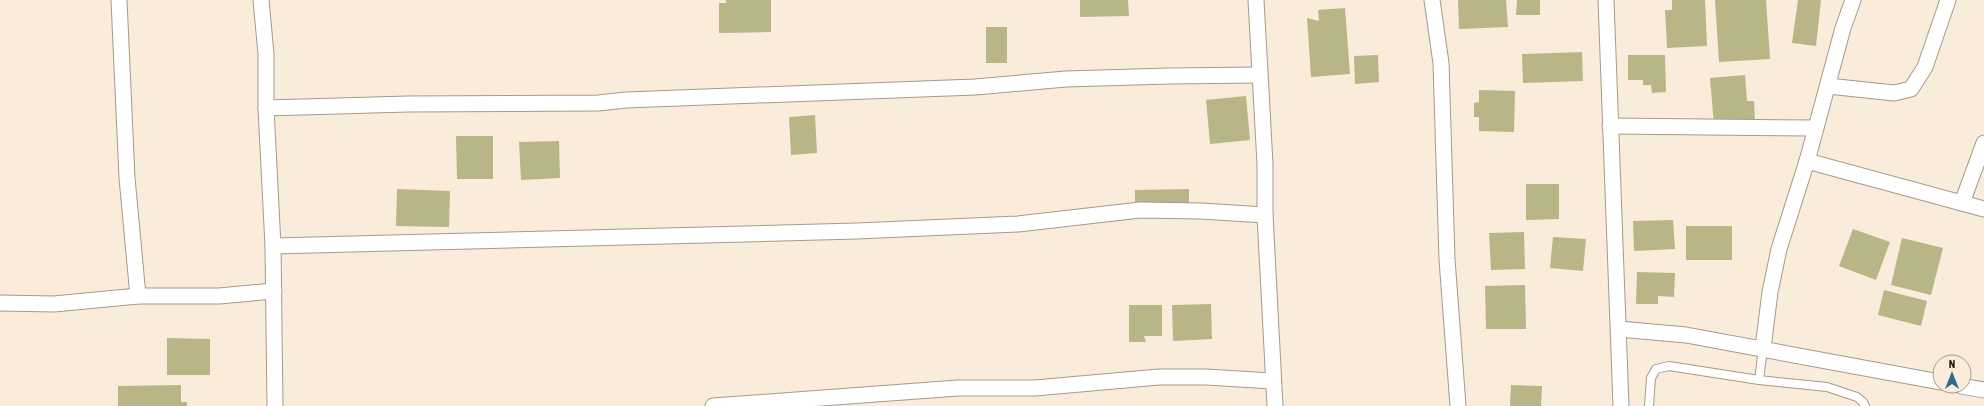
<svg xmlns="http://www.w3.org/2000/svg" width="1984" height="406" viewBox="0 0 1984 406" font-family="'Asap Condensed',sans-serif">
	<style>
		.building { fill: #b8b686 }
		.lines { fill: none; stroke-linecap: round; stroke-linejoin: round }
		.service-casing { stroke: #a79a8a; stroke-width: 10 }
		.minor-casing { stroke: #a79a8a; stroke-width: 17 }
		.service { stroke: #fff; stroke-width: 8 }
		.minor { stroke: #fff; stroke-width: 15 }
	</style>
	<rect width="100%" height="100%" fill="#faecda"/>
	<g class="building">
		<polygon points="726,0 771,0 771,32 719,33 719,3 726,3"/>
		<polygon points="1080,0 1128,0 1129,16 1080,17"/>
		<polygon points="1458,0 1506,0 1508,27 1459,29"/>
		<polygon points="1517,0 1540,0 1540,15 1516,15"/>
		<polygon points="1672,0 1705,0 1707,46 1667,48 1665,10 1672,10"/>
		<polygon points="1715,0 1766,0 1770,59 1719,62"/>
		<polygon points="1798,0 1821,0 1816,46 1792,43"/>
		<polygon points="1345,8 1350,74 1311,77 1307,18 1319,21 1318,10"/>
		<rect x="986" y="27" width="21" height="36"/>
		<polygon points="1582,52 1583,81 1523,83 1522,54"/>
		<polygon points="1378,55 1379,82 1355,84 1354,56"/>
		<polygon points="1628,55 1665,55 1666,92 1652,93 1651,85 1643,85 1643,80 1628,80"/>
		<polygon points="1745,75 1747,101 1754,101 1755,122 1714,125 1710,78"/>
		<polygon points="1479,90 1515,91 1514,132 1479,131 1479,117 1474,117 1474,103 1479,102"/>
		<polygon points="1246,96 1250,140 1210,144 1206,100"/>
		<polygon points="815,115 817,153 791,155 789,117"/>
		<polygon points="456,136 493,136 493,179 457,179"/>
		<polygon points="559,141 560,178 521,180 519,142"/>
		<polygon points="1526,184 1559,184 1559,219 1526,220"/>
		<polygon points="397,189 450,191 449,227 396,226"/>
		<polygon points="1189,189 1189,203 1135,204 1135,190"/>
		<polygon points="1673,220 1675,249 1634,251 1633,221"/>
		<rect x="1686" y="226" width="46" height="34"/>
		<polygon points="1853,229 1890,242 1876,280 1839,266"/>
		<polygon points="1524,232 1525,269 1491,270 1489,233"/>
		<polygon points="1553,237 1586,239 1583,271 1550,268"/>
		<polygon points="1902,238 1943,248 1931,295 1891,285"/>
		<polygon points="1637,272 1675,273 1674,297 1658,296 1658,304 1636,304"/>
		<polygon points="1525,285 1526,329 1486,329 1485,286"/>
		<polygon points="1884,290 1927,301 1921,326 1878,315"/>
		<polygon points="1211,304 1212,339 1173,341 1172,305"/>
		<polygon points="1129,305 1162,305 1162,336 1144,336 1146,342 1129,342"/>
		<polygon points="167,338 210,339 210,375 167,375"/>
		<polygon points="181,385 181,402 187,402 187,406 118,406 118,386"/>
		<polygon points="1511,385 1542,386 1541,406 1510,406"/>
	</g>
	<g class="lines">
		<defs>
			<g id="service">
				<polyline points="1759,380 1763,348"/>
				<polyline points="1649,406 1651,378 1656,369 1669,366 1759,380 1827,387 1857,397 1863,402 1865,406"/>
			</g>
			<g id="minor">
				<polyline points="119,0 127,178 138,296"/>
				<polyline points="261,0 266,54 266,108 273,246 275,406"/>
				<polyline points="1256,0 1265,164 1265,215 1275,406"/>
				<polyline points="1432,0 1441,63 1447,259 1458,406"/>
				<polyline points="1606,0 1621,406"/>
				<polyline points="1828,86 1894,93 1911,89 1925,67 1948,0"/>
				<polyline points="266,108 408,104 598,103 626,100 975,87 1066,79 1169,76 1260,75"/>
				<polyline points="1610,126 1816,128"/>
				<polyline points="1807,161 1984,209"/>
				<polyline points="1962,203 1984,143"/>
				<polyline points="273,246 857,231 1018,224 1140,210 1201,211 1265,215"/>
				<polyline points="0,303 54,304 138,296 219,296 274,291"/>
				<polyline points="1619,329 1686,335 1940,382"/>
				<polyline points="1763,348 1770,292 1779,249 1807,161 1843,28 1853,0"/>
				<polyline points="1961,386 1984,390"/>
				<polyline points="713,406 958,388 1035,388 1159,377 1206,377 1273,381"/>
			</g>
		</defs>
		<use href="#service" class="service-casing"/>
		<use href="#minor" class="minor-casing"/>
		<use href="#service" class="service"/>
		<use href="#minor" class="minor"/>
	</g>
	<g transform="translate(1952 374)"><circle r="19" fill="#faecda" stroke="#a4998c"/>
	<path d="M0-3L7 15L0 10L-7 15Z" fill="#366b87"/>
	<text y="-6" font-size="11" font-weight="bold" text-anchor="middle" fill="#221d16">N</text>
	</g>
</svg>
